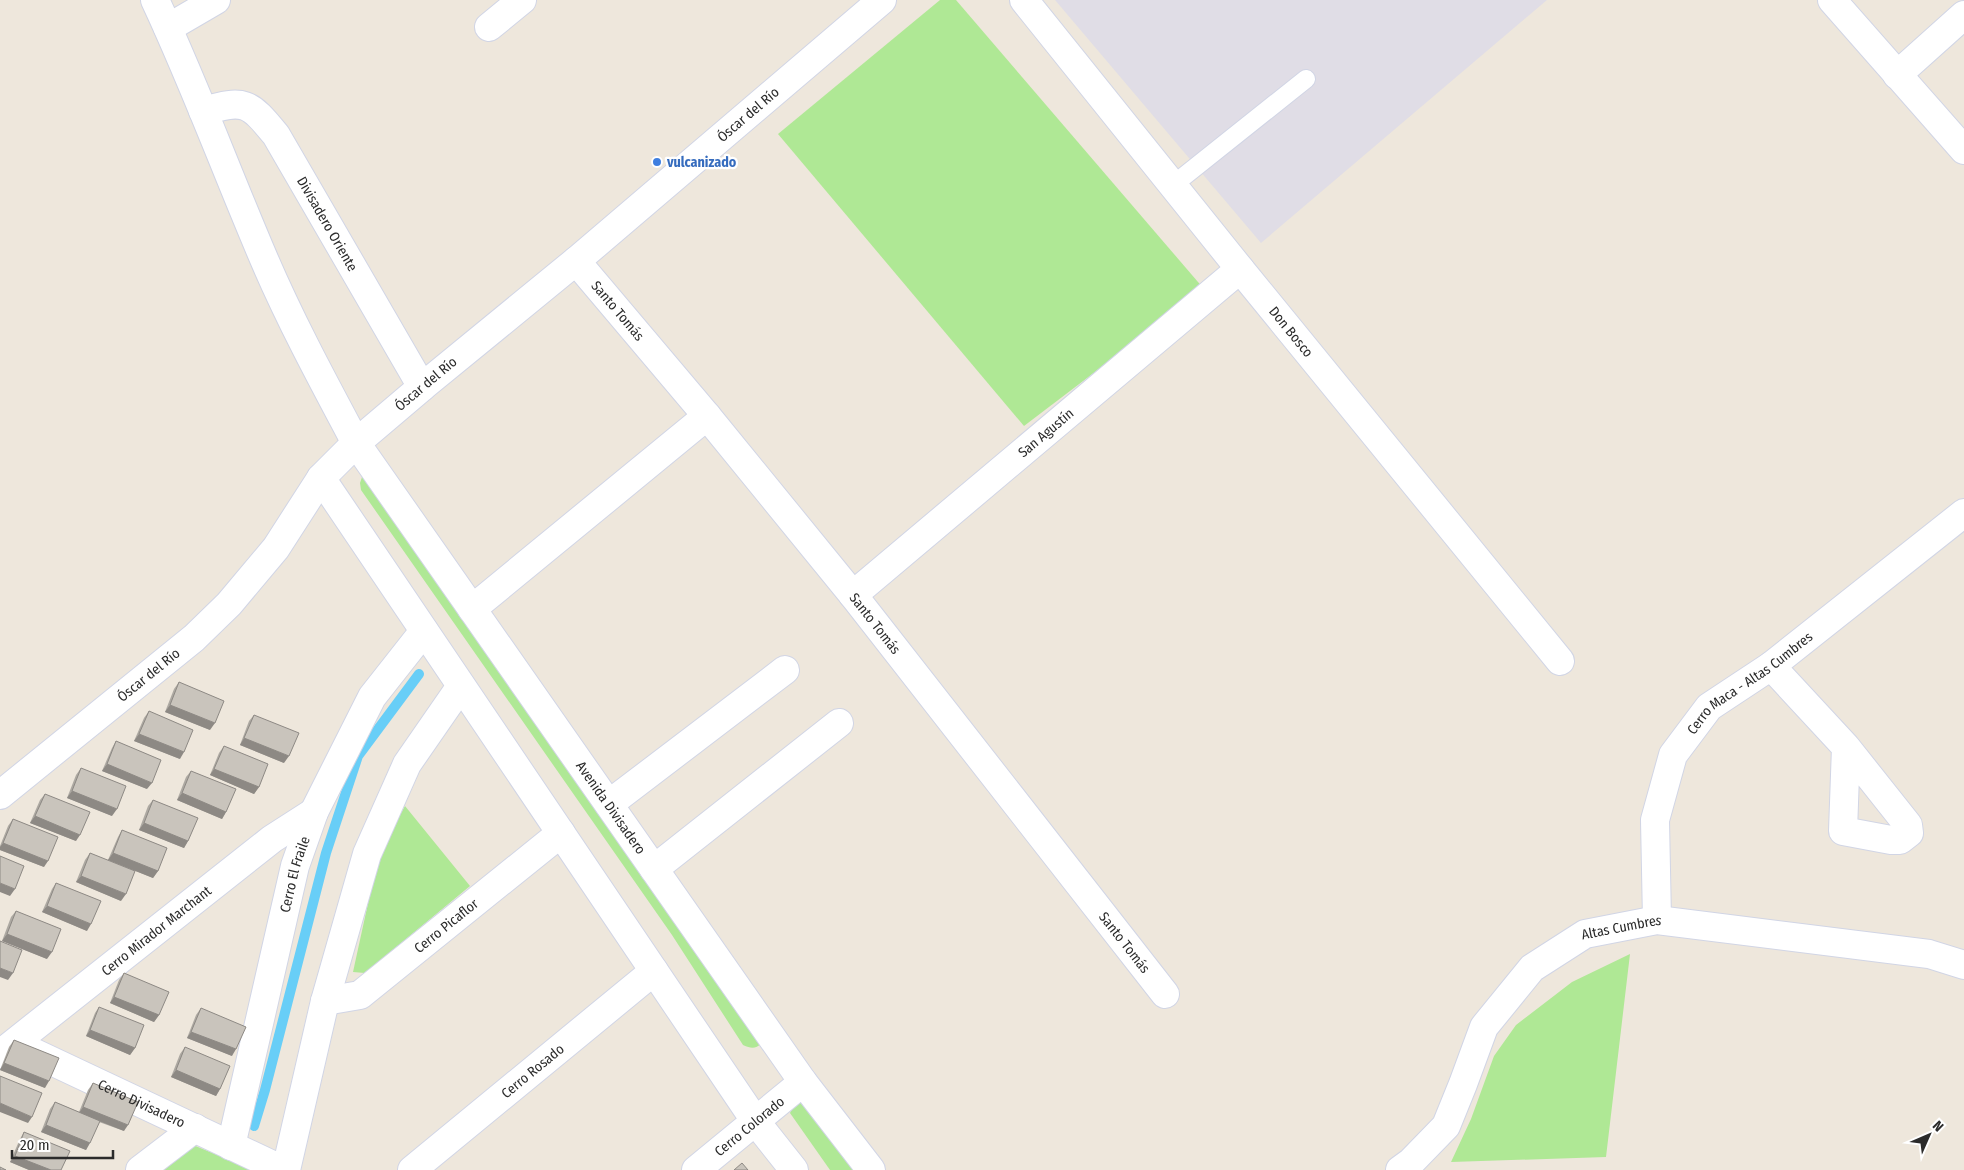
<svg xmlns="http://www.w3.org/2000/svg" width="1964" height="1170" viewBox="0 0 1964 1170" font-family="'Fira Sans Condensed',sans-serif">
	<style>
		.industrial { fill: #e0dde6 }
		.green { fill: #afe895 }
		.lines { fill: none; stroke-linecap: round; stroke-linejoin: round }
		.stream { stroke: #68cef7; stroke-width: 10 }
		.service-casing { stroke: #d1d5e5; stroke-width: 20 }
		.minor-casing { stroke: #d1d5e5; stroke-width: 30 }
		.tertiary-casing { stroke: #d1d5e5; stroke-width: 30 }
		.service { stroke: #fff; stroke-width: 18 }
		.minor { stroke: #fff; stroke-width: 28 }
		.tertiary { stroke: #fff; stroke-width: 28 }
		.wall { fill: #ada9a2 }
		.shaded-wall { fill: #8d8984 }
		.building { fill: #c9c4bc; stroke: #8d8984 }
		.shop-dot { fill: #3f7fe0; stroke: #fff; stroke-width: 2 }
		.labels { text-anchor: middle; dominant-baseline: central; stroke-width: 4.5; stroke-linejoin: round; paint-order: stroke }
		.street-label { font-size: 14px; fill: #2b2b2b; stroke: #fff }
		.shop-label { font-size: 14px; font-weight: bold; fill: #366cbe; stroke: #fff; text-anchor: start }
	</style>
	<rect width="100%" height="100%" fill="#eee7dc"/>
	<polygon class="industrial" points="1055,0 1547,0 1261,243"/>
	<g class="green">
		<polygon points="940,0 956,0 1204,289 1024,426 778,134"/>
		<path d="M362 477H368L762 1043C755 1049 752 1049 743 1045L672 935 361 490 360 483Z"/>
		<polygon points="405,806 470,886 365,973 353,972 379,853"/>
		<polygon points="1630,954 1606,1157 1451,1162 1471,1119 1494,1056 1516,1025 1572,982"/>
		<polygon points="798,1099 809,1107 855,1170 830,1170 790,1113"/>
		<polygon points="193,1145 254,1170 161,1170"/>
	</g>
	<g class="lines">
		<polyline class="stream" points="254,1126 265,1090 326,853 358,756 419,674"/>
		<defs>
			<polyline id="service" points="1173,185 1306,79"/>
			<g id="minor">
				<path id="s1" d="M1024 0 1240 269 1560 661"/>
				<polyline points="489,27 522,0"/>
				<polyline points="168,28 216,0"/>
				<polyline points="1897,75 1964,15"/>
				<path id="s2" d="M576 261 707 416 853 595 1165 994"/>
				<path id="s3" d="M356 443 803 1082 871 1170"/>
				<polyline points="321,478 756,1122 794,1170"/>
				<path id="s4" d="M853 595 1240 269"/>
				<polyline points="472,609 707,416"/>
				<polyline points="1771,666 1846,747 1908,825 1909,833 1900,840 1891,840 1843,831 1846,747"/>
				<path id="s5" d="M0 795 194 638 229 604 276 548 321 478 356 443 422 387 276 135C249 102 245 99 203 111"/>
				<polyline points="609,804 785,670"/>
				<polyline points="654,869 839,723"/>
				<path id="s6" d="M1657 920 1655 820 1673 755 1709 707 1771 666 1964 513"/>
				<path id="s7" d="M325 1001 360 995 561 833"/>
				<path id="s8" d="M24 1048 283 1170"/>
				<path id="s9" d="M0 1054 272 839 314 812"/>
				<path id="s10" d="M231 1146 295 866 314 812 372 697 424 631"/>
				<polyline points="140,1170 195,1128"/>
				<polyline points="286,1170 325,1001 367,854 407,764 461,686"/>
				<path id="s11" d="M412 1170 654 971"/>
				<path id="s12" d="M696 1170 803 1082"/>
				<path id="s13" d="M1400 1170 1411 1162 1446 1126 1463 1084 1484 1027 1532 968 1585 934 1657 920 1929 954 1964 965"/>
			</g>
			<g id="tertiary">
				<path d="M155 0C195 85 227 173 264 259 291 322 324 383 356 443"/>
				<polyline points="1832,0 1964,150"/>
				<path id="s14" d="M422 387 576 261 882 0"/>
			</g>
		</defs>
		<use href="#service" class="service-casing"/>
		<use href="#minor" class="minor-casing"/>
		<use href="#tertiary" class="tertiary-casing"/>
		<use href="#service" class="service"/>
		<use href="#minor" class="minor"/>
		<use href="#tertiary" class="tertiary"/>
	</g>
	<g class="wall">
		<polygon points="179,682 210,730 165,712 174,689"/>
		<polygon points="149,711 180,759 134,741 144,718"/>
		<polygon points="254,715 284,763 240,745 249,721"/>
		<polygon points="116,741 147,789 102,771 112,748"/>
		<polygon points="224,746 259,787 254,794 210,775 219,753"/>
		<polygon points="81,768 112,816 67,798 76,775"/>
		<polygon points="191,771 226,812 222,819 177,800 186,777"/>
		<polygon points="45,794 76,841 30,823 40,800"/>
		<polygon points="153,800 188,841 184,848 139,830 148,806"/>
		<polygon points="13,819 44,867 0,850 0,846 8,826"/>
		<polygon points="122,830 158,871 153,878 108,860 118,837"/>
		<polygon points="90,853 121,901 76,882 85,860"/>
		<polygon points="56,883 87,931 42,912 52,889"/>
		<polygon points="16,911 47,959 2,941 11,917"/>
		<polygon points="124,973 159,1015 154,1022 110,1003 119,980"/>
		<polygon points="99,1007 135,1048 130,1055 86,1036 95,1013"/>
		<polygon points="201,1008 232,1056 187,1038 196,1015"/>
		<polygon points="14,1040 45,1088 0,1070 9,1047"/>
		<polygon points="185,1047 220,1089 216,1096 171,1077 180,1054"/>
		<polygon points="93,1083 124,1131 99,1122 86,1150 41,1132 50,1109 55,1102 79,1112 88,1090"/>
		<polygon points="24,1132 61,1170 29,1170 10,1162 20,1139"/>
	</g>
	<g class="shaded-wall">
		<polygon points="170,705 215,723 210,730 165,712"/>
		<polygon points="139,734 184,752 180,759 134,741"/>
		<polygon points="244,738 289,756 284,763 240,745"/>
		<polygon points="107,764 152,783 147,789 102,771"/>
		<polygon points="214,769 259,787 254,794 210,775"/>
		<polygon points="72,791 117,809 112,816 67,798"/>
		<polygon points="182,793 226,812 222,819 177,800"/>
		<polygon points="35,816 80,835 76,841 30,823"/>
		<polygon points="144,823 188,841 184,848 139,830"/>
		<polygon points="3,843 48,861 44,867 0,850 0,847"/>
		<polygon points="113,853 158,871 153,878 108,860"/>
		<polygon points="81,876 126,894 121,901 76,882"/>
		<polygon points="0,883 15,889 10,896 0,892"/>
		<polygon points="47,906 91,924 87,931 42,912"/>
		<polygon points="7,934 52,952 47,959 2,941"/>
		<polygon points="0,968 13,973 8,980 0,977"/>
		<polygon points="114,997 159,1015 154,1022 110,1003"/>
		<polygon points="90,1030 135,1048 130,1055 86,1036"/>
		<polygon points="191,1032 236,1049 232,1056 187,1038"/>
		<polygon points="4,1063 49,1081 45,1088 0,1070"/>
		<polygon points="176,1070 220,1089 216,1096 171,1077"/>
		<polygon points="0,1103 32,1117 28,1123 0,1112"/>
		<polygon points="83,1107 128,1125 124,1131 79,1113"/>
		<polygon points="46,1125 90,1143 86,1150 41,1132"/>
		<polygon points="15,1156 51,1170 29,1170 10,1162"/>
	</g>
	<g class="building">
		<polygon points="179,682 224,701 215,723 170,705"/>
		<polygon points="149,711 193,730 184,752 139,734"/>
		<polygon points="254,715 299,733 289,756 244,738"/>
		<polygon points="116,741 161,760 152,783 107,764"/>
		<polygon points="224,746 268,764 259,787 214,769"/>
		<polygon points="81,768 126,786 117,809 72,791"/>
		<polygon points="191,771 236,789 226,812 182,793"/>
		<polygon points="45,794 90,812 80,835 35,816"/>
		<polygon points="153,800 198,818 188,841 144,823"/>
		<polygon points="13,819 58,837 48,861 3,843"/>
		<polygon points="122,830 167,848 158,871 113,853"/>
		<polygon points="90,853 135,871 126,894 81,876"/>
		<polygon points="0,856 24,866 15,889 0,883"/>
		<polygon points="56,883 101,901 91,924 47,906"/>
		<polygon points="16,911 61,929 52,952 7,934"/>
		<polygon points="0,941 22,950 13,973 0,968"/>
		<polygon points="124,973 169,992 159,1015 114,997"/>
		<polygon points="99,1007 144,1025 135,1048 90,1030"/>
		<polygon points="201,1008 246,1027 236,1049 191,1032"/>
		<polygon points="14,1040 59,1058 49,1081 4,1063"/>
		<polygon points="185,1047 230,1066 220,1089 176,1070"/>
		<polygon points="0,1076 42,1093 32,1117 0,1103"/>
		<polygon points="93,1083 138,1102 128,1125 83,1107"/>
		<polygon points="55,1102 100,1121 90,1143 46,1125"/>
		<polygon points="24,1132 70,1151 61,1170 51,1170 15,1156"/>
		<polygon points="742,1163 748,1170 734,1170"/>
		<polygon points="0,1167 6,1170 0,1170"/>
	</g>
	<circle class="shop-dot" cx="657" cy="162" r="5"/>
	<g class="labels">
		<g class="street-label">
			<text stroke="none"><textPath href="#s14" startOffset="425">Óscar del Río</textPath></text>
			<text transform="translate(327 224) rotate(60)">Divisadero Oriente</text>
			<text stroke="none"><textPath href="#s2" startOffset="65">Santo Tomás</textPath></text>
			<text stroke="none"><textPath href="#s1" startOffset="426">Don Bosco</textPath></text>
			<text transform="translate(426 384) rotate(-40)">Óscar del Río</text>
			<text stroke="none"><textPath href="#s4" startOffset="252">San Agustín</textPath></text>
			<text stroke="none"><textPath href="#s2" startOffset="470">Santo Tomás</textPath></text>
			<text stroke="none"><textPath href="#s5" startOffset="191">Óscar del Río</textPath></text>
			<text stroke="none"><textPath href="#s6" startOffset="274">Cerro Maca - Altas Cumbres</textPath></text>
			<text stroke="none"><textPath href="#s3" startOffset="445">Avenida Divisadero</textPath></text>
			<text stroke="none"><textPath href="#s10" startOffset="279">Cerro El Fraile</textPath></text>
			<text stroke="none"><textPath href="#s7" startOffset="146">Cerro Picaflor</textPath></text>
			<text stroke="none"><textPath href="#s13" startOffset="346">Altas Cumbres</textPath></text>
			<text stroke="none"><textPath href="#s9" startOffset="199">Cerro Mirador Marchant</textPath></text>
			<text stroke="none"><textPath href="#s2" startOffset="875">Santo Tomás</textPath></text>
			<text stroke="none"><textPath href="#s11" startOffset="156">Cerro Rosado</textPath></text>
			<text stroke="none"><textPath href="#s8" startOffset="130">Cerro Divisadero</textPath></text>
			<text stroke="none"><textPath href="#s12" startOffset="69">Cerro Colorado</textPath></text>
		</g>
		<g class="shop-label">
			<text x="667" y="162">vulcanizado</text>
		</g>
	</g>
	<g transform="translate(1929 1135) rotate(45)" stroke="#ffffff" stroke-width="4" paint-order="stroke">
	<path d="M0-4L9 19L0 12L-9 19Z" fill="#2b2b2b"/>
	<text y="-8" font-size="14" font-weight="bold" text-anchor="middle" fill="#2b2b2b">N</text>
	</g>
	<path d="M12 1150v8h101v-8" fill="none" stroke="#2b2b2b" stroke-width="2.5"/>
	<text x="20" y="1150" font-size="15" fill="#2b2b2b" stroke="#ffffff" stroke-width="4" paint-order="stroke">20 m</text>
</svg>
